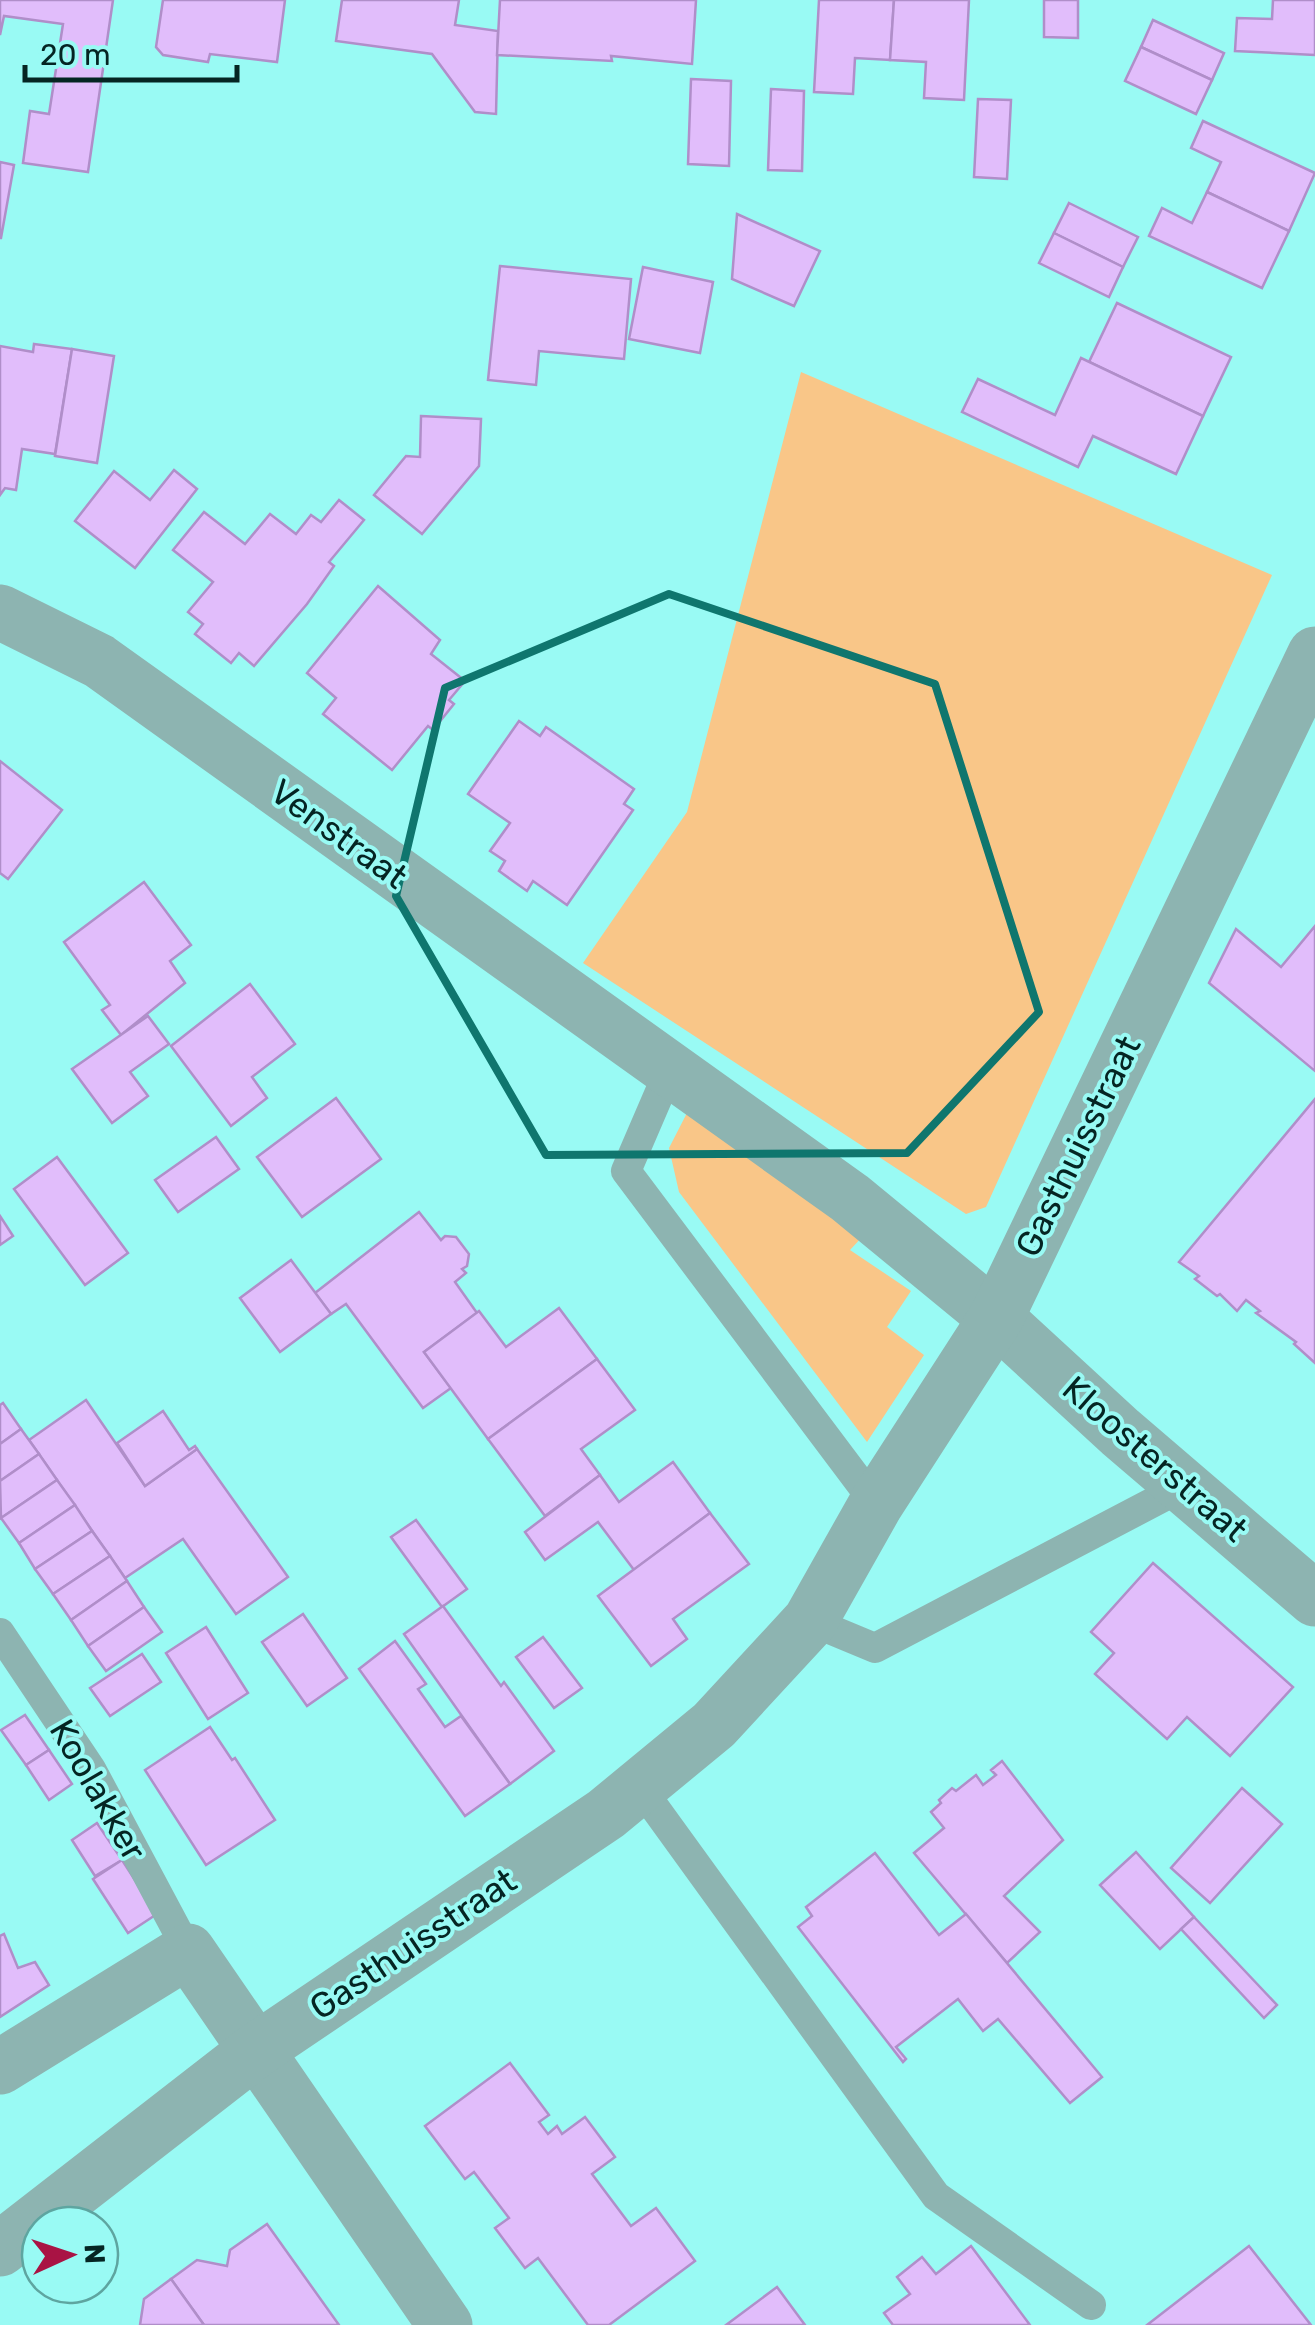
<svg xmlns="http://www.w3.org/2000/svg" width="1315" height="2325" viewBox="0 0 1315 2325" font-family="Rubik,sans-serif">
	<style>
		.green { fill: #f9c688 }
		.building { fill: #e1bdfb; stroke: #b08ec9; stroke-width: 2.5 }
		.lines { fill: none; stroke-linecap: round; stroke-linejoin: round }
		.lane { stroke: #8db4b1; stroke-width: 30 }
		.street { stroke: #8db4b1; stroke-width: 55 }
		.marked { fill: none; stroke: #0f766e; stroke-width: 8; stroke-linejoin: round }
		.labels { text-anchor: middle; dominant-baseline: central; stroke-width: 8; stroke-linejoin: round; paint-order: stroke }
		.street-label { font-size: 35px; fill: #052523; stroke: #99faf4 }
	</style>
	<rect width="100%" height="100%" fill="#99faf4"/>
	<g class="green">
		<polygon points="801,372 1272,575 986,1207 966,1214 583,963 687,812"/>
		<polygon points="688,1111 864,1235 850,1250 911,1291 887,1327 924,1355 867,1442 679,1192 669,1148"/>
	</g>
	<g class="building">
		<polygon points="0,0 113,0 88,172 23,163 30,111 49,114 63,24 4,16 0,35"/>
		<polygon points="163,0 285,0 277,62 210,54 208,62 163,55 156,47"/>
		<polygon points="342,0 459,0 455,25 498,31 496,114 475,112 432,54 336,41"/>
		<polygon points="500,0 696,0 692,64 611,56 612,61 497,55"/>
		<polygon points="819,0 894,0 890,60 855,58 853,94 814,92"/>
		<polygon points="894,0 969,0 964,100 924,98 926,62 890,60"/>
		<polygon points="1044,0 1078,0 1078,38 1044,37"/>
		<polygon points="1273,0 1315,0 1315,55 1235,51 1237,18 1272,19"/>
		<polygon points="1153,20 1224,53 1212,80 1141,47"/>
		<polygon points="1141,47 1212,80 1196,114 1125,81"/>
		<polygon points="691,79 731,81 729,166 688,164"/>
		<polygon points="771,89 804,91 802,171 768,170"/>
		<polygon points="978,99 1011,100 1007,179 974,177"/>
		<polygon points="1203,121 1315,173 1289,231 1207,192 1221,162 1191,148"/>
		<polygon points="0,162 14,165 1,238 0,238"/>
		<polygon points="1207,192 1289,231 1262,288 1149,236 1162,208 1192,223"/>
		<polygon points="1069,203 1138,237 1123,267 1054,233"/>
		<polygon points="737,214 820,251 794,306 732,279"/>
		<polygon points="1054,233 1123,267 1109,297 1039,263"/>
		<polygon points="500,266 631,279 624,359 539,351 536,385 488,380"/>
		<polygon points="643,267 713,282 700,353 629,339"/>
		<polygon points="1117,303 1231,357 1203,416 1089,362"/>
		<polygon points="34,344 72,349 55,454 22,449 16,490 5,488 0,495 0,346 33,352"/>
		<polygon points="72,349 114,356 97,463 55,456"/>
		<polygon points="1081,358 1203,416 1176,474 1093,436 1078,467 962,412 978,379 1055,415"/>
		<polygon points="421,416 481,419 479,466 422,534 374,495 406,456 420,457"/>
		<polygon points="174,470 197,489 135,568 75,521 114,471 150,500"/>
		<polygon points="339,500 364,520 329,562 334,566 307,604 254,666 239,653 231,663 195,634 203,624 188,612 213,582 173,550 204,512 245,544 270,514 296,534 311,515 321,522"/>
		<polygon points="378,586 440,640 431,654 465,681 449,700 454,704 433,730 428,726 392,770 323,714 336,698 307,673"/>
		<polygon points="519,721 540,736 546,727 634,789 624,804 633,810 567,905 533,881 527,891 499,871 505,861 490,851 510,823 468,794"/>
		<polygon points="0,761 62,810 8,879 0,873"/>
		<polygon points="144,882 191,945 170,961 185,983 121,1035 102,1010 110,1005 64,942"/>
		<polygon points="1315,926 1315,1071 1209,983 1236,929 1281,967"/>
		<polygon points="250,984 295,1044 252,1077 267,1098 231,1126 171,1046"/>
		<polygon points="148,1016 169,1044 130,1072 148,1096 112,1123 72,1069"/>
		<polygon points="336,1098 381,1159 302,1217 257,1157"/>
		<polygon points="1315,1099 1315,1363 1294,1344 1296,1342 1256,1313 1260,1311 1246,1300 1237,1311 1220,1294 1217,1296 1195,1279 1199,1276 1179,1262"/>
		<polygon points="216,1137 239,1169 178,1212 155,1180"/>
		<polygon points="57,1157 128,1253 85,1285 14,1189"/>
		<polygon points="419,1212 441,1240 445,1236 456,1237 469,1254 467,1266 462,1269 466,1273 455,1282 477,1313 424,1352 451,1388 423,1408 346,1304 331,1314 315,1293"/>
		<polygon points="0,1216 13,1236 0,1245"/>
		<polygon points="291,1260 331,1314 280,1352 240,1298"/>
		<polygon points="559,1308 597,1359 488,1439 424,1352 479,1311 506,1347"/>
		<polygon points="597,1359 635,1410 581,1449 600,1475 545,1516 488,1439"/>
		<polygon points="86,1400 145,1486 197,1449 288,1577 236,1614 183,1539 125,1578 29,1440"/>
		<polygon points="3,1403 21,1429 0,1444 0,1405"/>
		<polygon points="163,1411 189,1450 195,1446 197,1449 145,1486 117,1443"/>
		<polygon points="21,1429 39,1454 0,1481 0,1444"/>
		<polygon points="39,1454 57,1480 1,1518 0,1481"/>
		<polygon points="673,1462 710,1513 634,1570 598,1522 545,1560 525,1532 600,1475 619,1502"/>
		<polygon points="57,1480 75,1505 19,1543 1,1518"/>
		<polygon points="75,1505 92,1531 35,1569 19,1543"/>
		<polygon points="710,1513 749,1564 673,1619 687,1639 651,1666 598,1596"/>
		<polygon points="416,1520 467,1589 442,1607 391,1537"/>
		<polygon points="92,1531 110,1556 53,1594 35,1569"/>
		<polygon points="110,1556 127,1581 71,1620 53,1594"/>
		<polygon points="1153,1563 1293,1687 1230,1756 1187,1717 1167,1739 1095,1674 1114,1653 1091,1632"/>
		<polygon points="127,1581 144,1607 88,1646 71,1620"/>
		<polygon points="443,1606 501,1686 504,1682 554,1751 510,1784 404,1634"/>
		<polygon points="144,1607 162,1632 106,1671 88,1646"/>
		<polygon points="303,1614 347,1678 307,1706 262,1642"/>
		<polygon points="206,1627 248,1693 208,1719 166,1653"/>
		<polygon points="543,1637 582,1688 554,1708 516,1657"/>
		<polygon points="395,1641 426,1684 418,1689 445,1727 461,1716 510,1784 465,1816 359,1669"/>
		<polygon points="142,1654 161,1682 110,1716 90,1688"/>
		<polygon points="25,1715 49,1750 26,1765 1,1730"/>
		<polygon points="210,1727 232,1760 235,1758 275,1820 206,1865 145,1770"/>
		<polygon points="49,1750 72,1784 49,1800 26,1765"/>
		<polygon points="1002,1761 1063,1840 1004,1896 1040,1932 1007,1963 914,1853 944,1828 931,1812 941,1803 939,1800 952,1788 956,1791 976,1775 983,1785 996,1775 991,1770"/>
		<polygon points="1242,1788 1282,1824 1210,1903 1171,1868"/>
		<polygon points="97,1823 122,1860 95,1876 72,1840"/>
		<polygon points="1136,1852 1194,1917 1160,1949 1100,1885"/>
		<polygon points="875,1853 939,1935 966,1914 1102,2077 1070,2103 998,2019 983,2031 958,1999 896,2047 906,2059 903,2062 798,1927 812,1916 806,1907"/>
		<polygon points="122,1860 157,1914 128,1933 93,1879"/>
		<polygon points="1194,1917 1277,2005 1264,2018 1181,1929"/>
		<polygon points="4,1934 18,1968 35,1962 49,1985 0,2017 0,1936"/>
		<polygon points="510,2063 549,2115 539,2122 548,2134 557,2126 562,2134 585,2117 615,2157 592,2174 631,2226 656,2208 695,2261 609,2325 588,2325 538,2258 525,2268 495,2228 509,2218 474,2172 465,2179 425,2126"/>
		<polygon points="267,2224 339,2325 204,2325 171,2279 197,2260 227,2266 230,2250"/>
		<polygon points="971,2246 1030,2325 893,2325 884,2313 910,2294 897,2277 922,2257 936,2274"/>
		<polygon points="1249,2246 1311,2325 1147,2325"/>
		<polygon points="171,2279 204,2325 140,2325 144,2299"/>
		<polygon points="777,2287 805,2325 726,2325"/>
	</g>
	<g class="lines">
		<g class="lane">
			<polyline points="669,1071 626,1171 876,1504"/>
			<polyline points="810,1621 875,1648 1184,1486"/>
			<polyline points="0,1633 91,1769 188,1951"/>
			<polyline points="639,1786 936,2196 1091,2305"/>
		</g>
		<g class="street">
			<polyline points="0,612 99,661 850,1198 996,1318 1120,1432 1315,1599"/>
			<polyline points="0,2067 188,1951 445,2325"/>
			<polyline points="0,2249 255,2051 606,1814 714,1725 810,1621 876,1504 996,1318 1315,654"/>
		</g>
	</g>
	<path class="marked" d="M669 594 935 684 1039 1012 907 1153 546 1155 396 896 445 688Z"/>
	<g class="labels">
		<g class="street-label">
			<text transform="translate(339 834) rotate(36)">Venstraat</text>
			<text transform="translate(1078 1146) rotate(-64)">Gasthuisstraat</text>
			<text transform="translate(1155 1459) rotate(41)">Kloosterstraat</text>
			<text transform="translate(98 1790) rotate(60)">Koolakker</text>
			<text transform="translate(413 1944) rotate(-34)">Gasthuisstraat</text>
		</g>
	</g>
	<g transform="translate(70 2255) rotate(87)"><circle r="48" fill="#99faf4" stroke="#5ea5a0" stroke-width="2.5"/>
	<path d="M0-8L18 38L0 25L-18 38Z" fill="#a91344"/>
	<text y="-15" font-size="28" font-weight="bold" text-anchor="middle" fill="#052523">N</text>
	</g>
	<path d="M25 65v15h212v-15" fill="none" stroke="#052523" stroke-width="5"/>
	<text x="40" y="65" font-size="30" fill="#052523" stroke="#99faf4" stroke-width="8" paint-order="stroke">20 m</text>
</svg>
